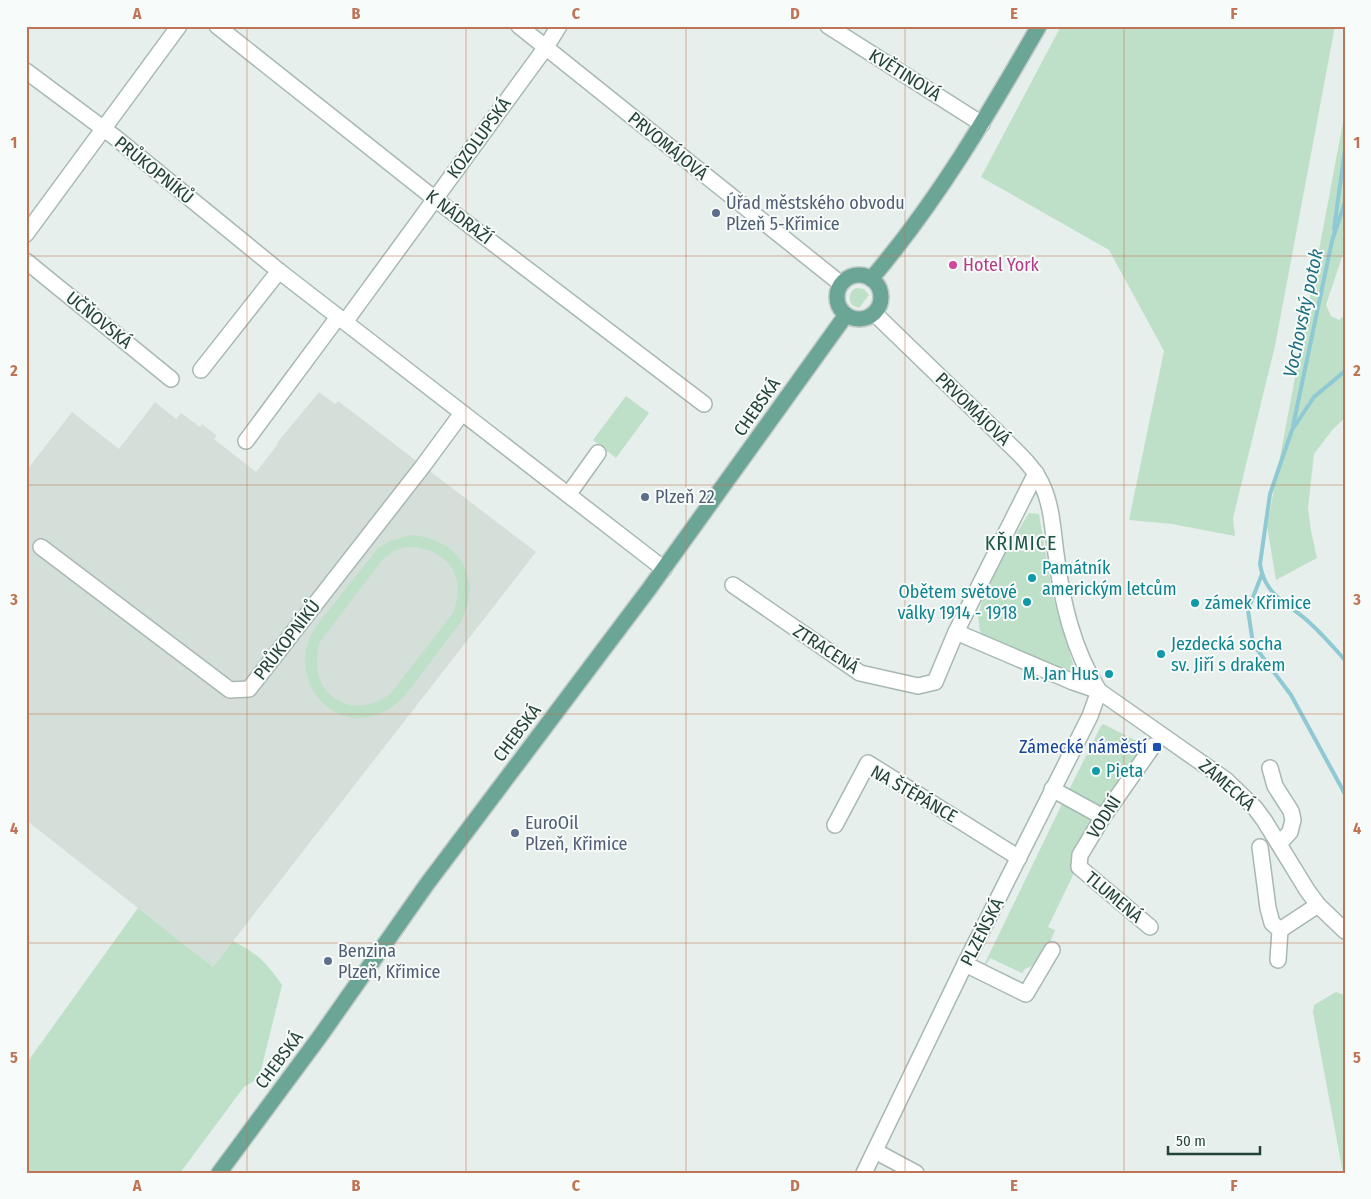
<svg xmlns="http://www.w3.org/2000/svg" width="1371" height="1199" viewBox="0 0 1371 1199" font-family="'Fira Sans Condensed',sans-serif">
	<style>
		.built { fill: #d4dfda }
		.green { fill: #bfe0c8; fill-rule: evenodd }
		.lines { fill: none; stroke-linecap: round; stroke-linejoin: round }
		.stream { stroke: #8ec9d4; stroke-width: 4 }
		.minor-casing { stroke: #a8b8b2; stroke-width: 18 }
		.major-casing { stroke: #c2cac8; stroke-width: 18 }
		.minor { stroke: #fff; stroke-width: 15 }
		.major { stroke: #6aa596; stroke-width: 15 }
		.grid { fill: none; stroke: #c07456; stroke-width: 1; stroke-opacity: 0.55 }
		.service-dot { fill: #5c6f8a; stroke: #f7fbf9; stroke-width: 2 }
		.hotel-dot { fill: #d1479c; stroke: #f7fbf9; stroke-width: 2 }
		.culture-dot { fill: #0f9aa8; stroke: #f7fbf9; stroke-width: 2 }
		.transit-dot { fill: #1a4fb4; stroke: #f7fbf9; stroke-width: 2 }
		.labels { text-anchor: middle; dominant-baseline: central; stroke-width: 4; stroke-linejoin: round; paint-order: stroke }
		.street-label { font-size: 18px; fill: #24423a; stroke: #f7fbf9 }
		.service-label { font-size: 18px; fill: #4e5e75; stroke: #f7fbf9; text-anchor: start }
		.hotel-label { font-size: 18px; fill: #b23c85; stroke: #f7fbf9; text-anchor: start }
		.culture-label { font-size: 18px; fill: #0d838f; stroke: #f7fbf9; text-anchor: start }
		.transit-label { font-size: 18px; fill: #164399; stroke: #f7fbf9; text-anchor: end }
		.water-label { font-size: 19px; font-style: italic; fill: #1c6f80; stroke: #f7fbf9 }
		.quarter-label { font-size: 20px; letter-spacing: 1px; fill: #1f5548; stroke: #f7fbf9 }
		.neatline { fill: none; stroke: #c07456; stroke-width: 2 }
		.grid-label { font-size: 16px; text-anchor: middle; font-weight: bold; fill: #c07456 }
	</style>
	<rect width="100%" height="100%" fill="#e6efeb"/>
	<polygon class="built" points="319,392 335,404 338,401 536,552 213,967 26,820 26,471 72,412 119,449 155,402 176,419 181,413 200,427 202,424 217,436 214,439 256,472 278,444 277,443"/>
	<g class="green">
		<polygon points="1061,26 1335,26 1275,346 1233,518 1235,536 1172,524 1129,520 1164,351 1109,250 981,177"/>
		<polygon points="1345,112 1345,248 1326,305 1331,316 1339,320 1345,315 1345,418 1333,429 1314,454 1308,508 1311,531 1317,558 1276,580 1267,526"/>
		<path d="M856 288 864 289 869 295 859 308 852 305C848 298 849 292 856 288Z"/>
		<polygon points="626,396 649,413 616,458 593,440"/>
		<polygon points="1029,513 1039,514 1053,597 1077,677 989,640 980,632 978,616 988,579"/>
		<path d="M412 535C461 540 483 578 461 622L403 698C394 706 385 713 373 716 330 728 295 684 308 643 312 629 324 617 333 605 348 586 363 567 378 548L390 541ZM405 547C445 546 469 575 453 613L391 693C349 725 305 691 320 642L383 559 394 551Z"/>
		<polygon points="1103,724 1149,747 1101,808 1068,792 1101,726"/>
		<polygon points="1063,802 1092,819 1093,826 1075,871 1048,927 1055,930 1043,961 1025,969 1022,973 990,958 986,965 984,965"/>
		<path d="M138 908 213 967 233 941C258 954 266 962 282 985L259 1078 244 1087 180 1173H26V1064Z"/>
		<polygon points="1336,992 1345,995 1345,1173 1343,1173 1313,1012 1314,1005"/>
	</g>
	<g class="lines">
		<g class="stream">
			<polyline points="1334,229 1345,149"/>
			<path d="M1345 371 1314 397 1292 430 1270 494 1260 564C1265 598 1291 604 1312 625 1324 636 1334 648 1345 660"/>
			<polyline points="1293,426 1332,241 1345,202"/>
			<polyline points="1262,574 1248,610 1253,644 1291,695 1345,794"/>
			<polyline points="1345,1046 1345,1054"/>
		</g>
		<defs>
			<g id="minor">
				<polyline points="217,26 435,199 704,404"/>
				<polyline points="519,26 841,284"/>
				<polyline points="828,26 982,124"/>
				<polyline points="26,71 116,138 279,271 664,569"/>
				<polyline points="26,234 179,26"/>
				<polyline points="26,261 171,379"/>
				<path d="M874 313C915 353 956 392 997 432 1013 449 1034 465 1043 487 1052 507 1053 532 1056 554 1062 602 1073 650 1099 691"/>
				<polyline points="345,322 546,47 559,26"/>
				<polyline points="201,370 279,271"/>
				<polyline points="246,441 338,317"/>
				<polyline points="568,495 598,453"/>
				<polyline points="41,547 230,690 249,689 423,466 462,413"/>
				<polyline points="733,585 860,673 918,686 935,682 956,632 1036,473"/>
				<polyline points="956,632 1073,682 1099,691 1226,780 1255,808 1264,820 1307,890 1318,905 1345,931"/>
				<polyline points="1270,768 1275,786 1291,811 1293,820 1290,832 1279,844"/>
				<polyline points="1052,789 1103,817"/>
				<polyline points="835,825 868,763 1019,858"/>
				<polyline points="1260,847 1268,908 1272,923 1280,930"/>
				<polyline points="1150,927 1079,867 1080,855 1103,817 1153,746"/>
				<polyline points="1280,930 1318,905"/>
				<polyline points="1278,960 1280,930"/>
				<polyline points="965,964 1026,994 1052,950"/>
				<polyline points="875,1151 916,1173"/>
				<polyline points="864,1173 965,964 1090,716 1099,691"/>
			</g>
			<g id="major">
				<circle cx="859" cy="297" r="22"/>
				<path d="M871 279C937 202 989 113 1039 26"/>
				<polyline points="219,1173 321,1035 427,884 649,589 846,315"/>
			</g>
		</defs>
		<use href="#minor" class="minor-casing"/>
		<use href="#major" class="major-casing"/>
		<use href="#minor" class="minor"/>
		<use href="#major" class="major"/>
	</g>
	<path class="grid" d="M247 26V1173M466 26V1173M686 26V1173M905 26V1173M1124 26V1173M26 256H1345M26 485H1345M26 714H1345M26 943H1345"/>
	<g class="service-dot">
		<circle cx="716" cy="213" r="5"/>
		<circle cx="645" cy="497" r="5"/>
		<circle cx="515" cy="833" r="5"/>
		<circle cx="328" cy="961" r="5"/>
	</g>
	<circle class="hotel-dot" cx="953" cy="265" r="5"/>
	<g class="culture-dot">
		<circle cx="1032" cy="578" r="5"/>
		<circle cx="1027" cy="602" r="5"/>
		<circle cx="1195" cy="603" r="5"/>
		<circle cx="1161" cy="654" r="5"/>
		<circle cx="1109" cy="674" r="5"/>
		<circle cx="1096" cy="771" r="5"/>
	</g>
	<rect class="transit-dot" x="1152" y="742" width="10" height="10" rx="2.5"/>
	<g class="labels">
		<g class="street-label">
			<text transform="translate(905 75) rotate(32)">KVĚTINOVÁ</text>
			<text transform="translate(479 138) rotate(-54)">KOZOLUPSKÁ</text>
			<text transform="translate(668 146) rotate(39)">PRVOMÁJOVÁ</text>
			<text transform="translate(154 170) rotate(39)">PRŮKOPNÍKŮ</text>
			<text transform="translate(459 217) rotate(37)">K NÁDRAŽÍ</text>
			<text transform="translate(99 320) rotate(39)">UČŇOVSKÁ</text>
			<text transform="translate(757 407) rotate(-55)">CHEBSKÁ</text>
			<text transform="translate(973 409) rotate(44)">PRVOMÁJOVÁ</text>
			<text transform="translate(287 640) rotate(-52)">PRŮKOPNÍKŮ</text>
			<text transform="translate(826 649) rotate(33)">ZTRACENÁ</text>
			<text transform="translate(517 733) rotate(-53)">CHEBSKÁ</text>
			<text transform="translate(1227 785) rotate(41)">ZÁMECKÁ</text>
			<text transform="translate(914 794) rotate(30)">NA ŠTĚPÁNCE</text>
			<text transform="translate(1104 817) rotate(-57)">VODNÍ</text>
			<text transform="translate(1114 897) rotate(40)">TLUMENÁ</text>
			<text transform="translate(982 932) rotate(-63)">PLZEŇSKÁ</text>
			<text transform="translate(279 1060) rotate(-53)">CHEBSKÁ</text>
		</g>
		<g class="service-label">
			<text x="726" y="203">Úřad městského obvodu<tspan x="726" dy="21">Plzeň 5-Křimice</tspan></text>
			<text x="655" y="497">Plzeň 22</text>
			<text x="525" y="823">EuroOil<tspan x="525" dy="21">Plzeň, Křimice</tspan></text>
			<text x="338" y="951">Benzina<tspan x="338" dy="21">Plzeň, Křimice</tspan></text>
		</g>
		<g class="hotel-label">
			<text x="963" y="265">Hotel York</text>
		</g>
		<g class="culture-label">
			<text x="1042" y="568">Památník<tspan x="1042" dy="21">americkým letcům</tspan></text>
			<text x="1017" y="592" text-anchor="end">Obětem světové<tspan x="1017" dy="21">války 1914 - 1918</tspan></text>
			<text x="1205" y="603">zámek Křimice</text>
			<text x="1171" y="644">Jezdecká socha<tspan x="1171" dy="21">sv. Jiří s drakem</tspan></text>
			<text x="1099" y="674" text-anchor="end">M. Jan Hus</text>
			<text x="1106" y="771">Pieta</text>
		</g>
		<g class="transit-label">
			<text x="1147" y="747">Zámecké náměstí</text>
		</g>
		<g class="water-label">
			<text transform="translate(1303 313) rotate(-78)">Vochovský potok</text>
		</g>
		<g class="quarter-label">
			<text x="1021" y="543">KŘIMICE</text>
		</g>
	</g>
	<rect width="1371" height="1199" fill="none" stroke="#f7fbf9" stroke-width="55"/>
	<path d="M1168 1146v8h92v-8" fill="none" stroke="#24423a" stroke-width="2.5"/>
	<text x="1176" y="1146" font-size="15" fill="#24423a" stroke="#f7fbf9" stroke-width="4" paint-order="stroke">50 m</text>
	<rect x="28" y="28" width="1316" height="1144" class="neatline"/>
	<g class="grid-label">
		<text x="137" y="19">A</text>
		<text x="356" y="19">B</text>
		<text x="576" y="19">C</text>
		<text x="795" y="19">D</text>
		<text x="1014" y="19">E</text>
		<text x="1234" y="19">F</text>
		<text x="14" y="148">1</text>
		<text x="1357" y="148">1</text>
		<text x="14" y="376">2</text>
		<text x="1357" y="376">2</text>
		<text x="14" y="605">3</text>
		<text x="1357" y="605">3</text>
		<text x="14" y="834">4</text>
		<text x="1357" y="834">4</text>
		<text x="14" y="1063">5</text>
		<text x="1357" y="1063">5</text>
		<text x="137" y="1191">A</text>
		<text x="356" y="1191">B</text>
		<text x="576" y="1191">C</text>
		<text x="795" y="1191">D</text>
		<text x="1014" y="1191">E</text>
		<text x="1234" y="1191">F</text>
	</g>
</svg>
